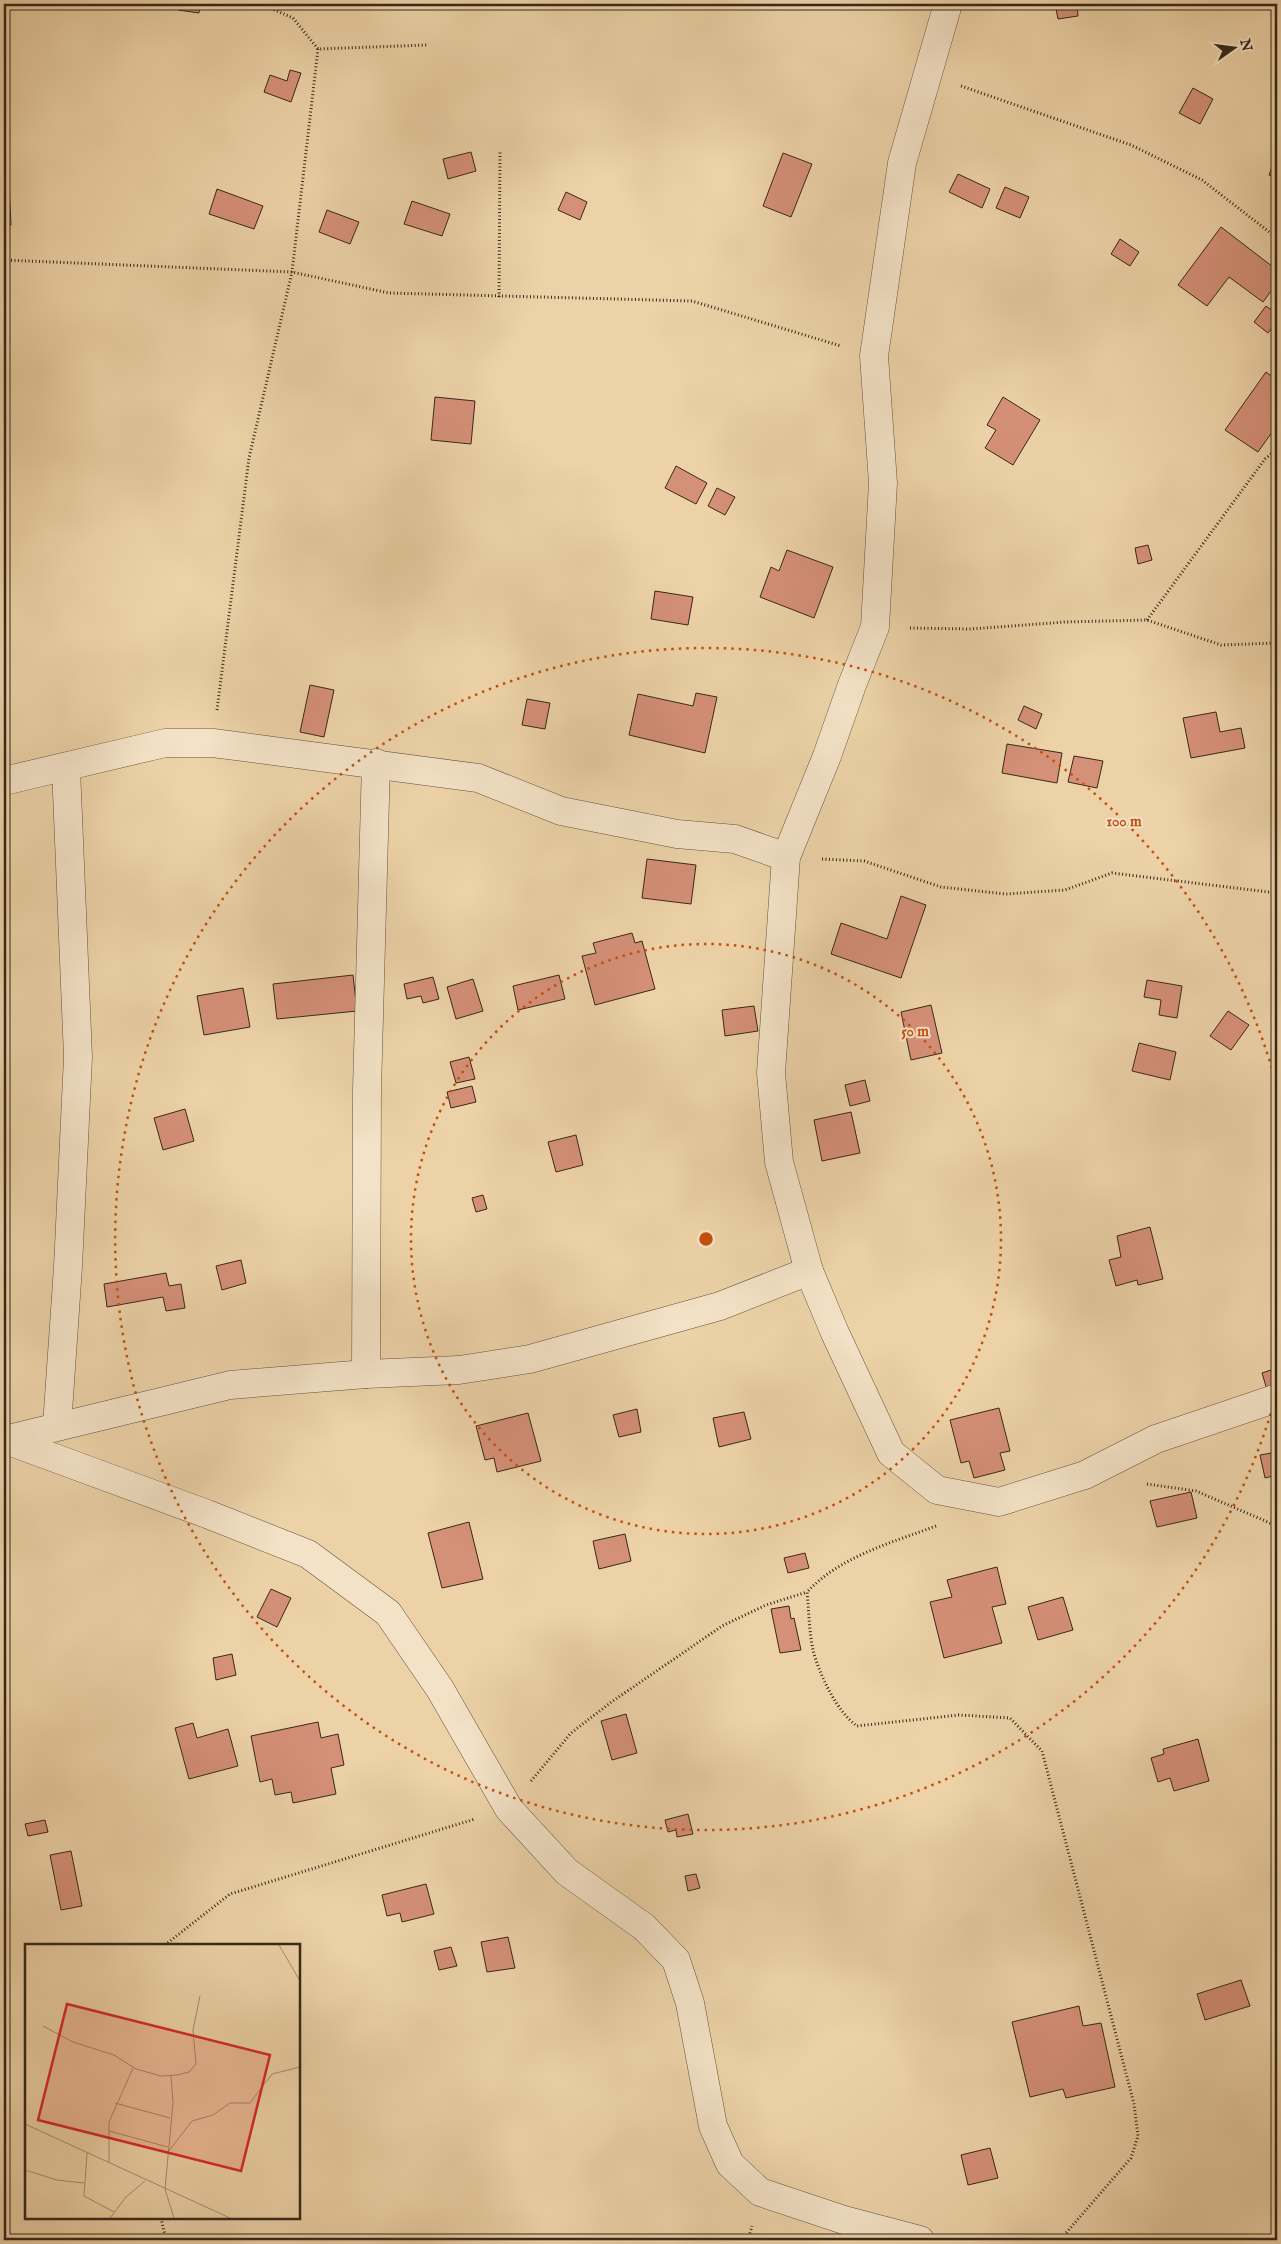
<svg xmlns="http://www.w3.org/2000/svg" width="1281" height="2244" viewBox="0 0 1281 2244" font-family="'IM FELL English',serif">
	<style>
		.building { fill: #d59078; stroke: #372819 }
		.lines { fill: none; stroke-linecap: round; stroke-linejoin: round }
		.street-casing { stroke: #64523d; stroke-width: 29 }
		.path { stroke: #372819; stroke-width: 3; stroke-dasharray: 1 2.5; stroke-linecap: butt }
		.street { stroke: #f3e2c6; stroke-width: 28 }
		.ring { fill: none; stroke: #c54f0f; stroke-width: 2.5; stroke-dasharray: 2.5 5 }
		.inset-road { fill: none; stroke: #a48e6f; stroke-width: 1 }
		.view { fill: #d62828; fill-opacity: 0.15; stroke: #d62828; stroke-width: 2.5 }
		.inset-edge { fill: none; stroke: #372819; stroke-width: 2.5 }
		.centre { fill: #c54f0f; stroke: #f3e2c6; stroke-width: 2.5 }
		.ring-label { font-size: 15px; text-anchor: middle; font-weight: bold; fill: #c54f0f; stroke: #f3e2c6; stroke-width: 4; stroke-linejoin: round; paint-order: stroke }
	</style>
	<rect width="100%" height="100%" fill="#edd2a8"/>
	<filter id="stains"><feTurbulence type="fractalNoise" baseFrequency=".004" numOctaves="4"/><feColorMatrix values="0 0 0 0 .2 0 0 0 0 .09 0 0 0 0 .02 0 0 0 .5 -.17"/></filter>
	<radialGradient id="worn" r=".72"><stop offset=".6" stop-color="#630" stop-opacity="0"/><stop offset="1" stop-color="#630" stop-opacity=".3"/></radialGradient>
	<g class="building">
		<polygon points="179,4 200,4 199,13 178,10"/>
		<polygon points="1055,4 1077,4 1078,16 1058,19"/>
		<polygon points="290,70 301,73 291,102 264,92 270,75 287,81"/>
		<polygon points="1193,88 1213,99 1200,124 1179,113"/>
		<polygon points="471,152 476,171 448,179 443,159"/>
		<polygon points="783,153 812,164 791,217 763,206"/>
		<polygon points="1277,154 1277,178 1269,175"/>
		<polygon points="4,165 8,165 11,225 4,226"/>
		<polygon points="958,174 990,189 982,208 949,192"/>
		<polygon points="1005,187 1029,197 1020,218 996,208"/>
		<polygon points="217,189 263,206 254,229 209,214"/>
		<polygon points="566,192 587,202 580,220 558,210"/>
		<polygon points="412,201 450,214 442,236 404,224"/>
		<polygon points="327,210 359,222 350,244 319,232"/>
		<polygon points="1221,227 1277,270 1277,283 1263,302 1229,277 1207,306 1178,285"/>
		<polygon points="1120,239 1139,252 1130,266 1111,254"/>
		<polygon points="1266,306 1277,314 1277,321 1268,333 1254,322"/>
		<polygon points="1266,372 1277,380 1277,425 1258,452 1225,430"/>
		<polygon points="435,397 475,401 471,444 431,440"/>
		<polygon points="1003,397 1040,420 1013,465 985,448 996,430 987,425"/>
		<polygon points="676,466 707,483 696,504 665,488"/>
		<polygon points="717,488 735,497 725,515 708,506"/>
		<polygon points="1148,545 1152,560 1138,564 1135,548"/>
		<polygon points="787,550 833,567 814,618 760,597 771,567 779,571"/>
		<polygon points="1277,567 1277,589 1272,569"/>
		<polygon points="655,591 693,597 688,625 651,619"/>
		<polygon points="1277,598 1277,619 1272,600"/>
		<polygon points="310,685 334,690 324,737 300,732"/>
		<polygon points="696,693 717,697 705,753 629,735 638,694 693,706"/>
		<polygon points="527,699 550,703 545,729 522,725"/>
		<polygon points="1024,706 1042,714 1036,729 1018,720"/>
		<polygon points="1216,712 1220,732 1241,728 1245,748 1191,758 1183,718"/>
		<polygon points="1007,744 1062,753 1057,783 1002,773"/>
		<polygon points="1074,756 1103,761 1097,788 1068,782"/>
		<polygon points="647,859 696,865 691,904 642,898"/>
		<polygon points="901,896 926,905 901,978 831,954 841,923 887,939"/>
		<polygon points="632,933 635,943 642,941 655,989 595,1005 582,956 596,953 593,943"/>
		<polygon points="353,975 357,1011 277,1019 273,984"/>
		<polygon points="559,975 565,999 518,1010 513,986"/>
		<polygon points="433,977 439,999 423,1003 421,996 407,999 404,984"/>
		<polygon points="473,979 483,1011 456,1019 447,987"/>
		<polygon points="1147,980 1182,986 1177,1018 1159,1015 1161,1000 1144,997"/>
		<polygon points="243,988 250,1027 204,1035 197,996"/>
		<polygon points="931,1005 942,1053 911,1060 901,1012"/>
		<polygon points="754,1006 758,1031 725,1036 722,1010"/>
		<polygon points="1228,1011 1249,1025 1231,1050 1210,1036"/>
		<polygon points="1139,1043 1176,1052 1170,1080 1132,1071"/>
		<polygon points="469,1057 475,1079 456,1083 450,1062"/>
		<polygon points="865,1080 870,1101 850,1106 845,1085"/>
		<polygon points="472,1086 476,1102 451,1108 447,1092"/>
		<polygon points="185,1109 194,1141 163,1150 154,1118"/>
		<polygon points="851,1112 860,1153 822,1161 814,1120"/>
		<polygon points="576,1135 583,1165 556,1172 548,1142"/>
		<polygon points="483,1195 487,1209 476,1212 472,1198"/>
		<polygon points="1150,1227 1163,1279 1138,1285 1137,1280 1116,1286 1109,1260 1121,1257 1117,1236"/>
		<polygon points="241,1260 246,1283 222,1290 216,1266"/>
		<polygon points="166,1273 169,1286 181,1284 185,1308 166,1311 163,1297 107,1307 104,1284"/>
		<polygon points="1277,1368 1277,1394 1269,1396 1262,1373"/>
		<polygon points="999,1408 1010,1451 1000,1453 1005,1470 974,1478 969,1461 961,1463 950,1420"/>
		<polygon points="637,1409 641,1432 619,1437 613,1415"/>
		<polygon points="744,1412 751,1439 719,1447 713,1418"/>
		<polygon points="528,1413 541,1461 497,1472 494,1458 485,1460 476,1426"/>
		<polygon points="1277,1452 1277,1475 1265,1478 1260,1455"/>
		<polygon points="1191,1492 1197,1518 1157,1527 1150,1501"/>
		<polygon points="469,1522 483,1579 442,1588 428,1533"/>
		<polygon points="625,1534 631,1561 599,1569 593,1541"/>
		<polygon points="805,1553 809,1568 788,1573 784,1558"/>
		<polygon points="997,1567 1006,1604 992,1607 1002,1643 944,1658 930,1602 952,1597 947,1580"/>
		<polygon points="271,1589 291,1598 277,1627 257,1617"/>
		<polygon points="1063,1597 1073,1630 1038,1640 1028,1607"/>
		<polygon points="789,1606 791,1619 794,1618 801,1650 780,1653 771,1609"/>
		<polygon points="232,1654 236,1675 216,1680 213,1658"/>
		<polygon points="626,1714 637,1753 612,1760 601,1721"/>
		<polygon points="318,1722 321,1738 338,1734 344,1765 331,1768 336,1794 293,1803 291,1792 275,1795 272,1779 260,1782 251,1736"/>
		<polygon points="193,1723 197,1738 228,1729 238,1766 189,1779 175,1728"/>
		<polygon points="1198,1739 1209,1781 1174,1791 1170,1778 1158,1782 1151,1758 1164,1754 1163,1749"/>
		<polygon points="688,1814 693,1834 677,1837 676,1830 668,1832 665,1820"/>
		<polygon points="45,1820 48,1832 28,1836 25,1824"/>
		<polygon points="71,1851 82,1906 61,1910 50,1855"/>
		<polygon points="696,1874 700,1888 688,1891 685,1876"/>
		<polygon points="426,1884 434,1914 402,1922 400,1913 387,1916 382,1895"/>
		<polygon points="508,1937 515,1968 487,1972 481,1942"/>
		<polygon points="451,1947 457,1966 439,1970 434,1951"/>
		<polygon points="1241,1980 1250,2006 1205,2020 1197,1994"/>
		<polygon points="1079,2006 1083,2026 1101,2023 1115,2087 1066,2098 1063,2089 1030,2097 1012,2022"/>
		<polygon points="990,2148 998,2178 968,2185 961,2155"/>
	</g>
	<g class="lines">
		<defs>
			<g id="street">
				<polyline points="948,4 902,163 874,356 883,483 875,627 852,685 827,756 786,857 771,1073 779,1162 809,1271 835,1333 891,1453 937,1490 999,1502 1085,1475 1156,1439 1277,1398"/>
				<polyline points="4,781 165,743 213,743 478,778 561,811 677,834 735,839 786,857"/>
				<polyline points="366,1374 367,1090 376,763"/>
				<polyline points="57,1426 68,1267 78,1057 66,768"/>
				<polyline points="4,1440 230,1385 366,1374 459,1370 530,1359 720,1306 809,1271"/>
				<polyline points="6,1440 207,1514 308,1554 388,1613 440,1689 509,1809 567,1872 644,1927 676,1960 690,2003 713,2126 730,2164 760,2192 844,2220 920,2240"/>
			</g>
		</defs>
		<use href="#street" class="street-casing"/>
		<g class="path">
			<polyline points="261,4 293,18 318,49 428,45"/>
			<polyline points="961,86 1131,145 1202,180 1277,238"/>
			<polyline points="4,260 292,272 389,293 692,301 841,346"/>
			<polyline points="499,297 500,150"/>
			<polyline points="1147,620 1265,459 1277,449"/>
			<polyline points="910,628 971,629 1065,622 1147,620 1221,645 1277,643"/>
			<polyline points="217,710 249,458 292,272 318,49"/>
			<polyline points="822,859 864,861 941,887 1006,894 1065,890 1112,873 1277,893"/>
			<polyline points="1147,1484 1196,1491 1270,1523 1277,1524"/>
			<path d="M936 1526C891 1543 841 1556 807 1592 809 1611 809 1631 813 1650 819 1674 837 1712 857 1726L959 1715 1010 1718 1042 1751 1134 2104 1138 2136 1131 2158 1060 2240"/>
			<polyline points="531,1781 571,1733 610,1703 722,1626 766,1605 807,1592"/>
			<polyline points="165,1945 230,1894 475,1819"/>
			<polyline points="161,2218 166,2240"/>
			<polyline points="748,2240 752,2226"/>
		</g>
		<use href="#street" class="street"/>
	</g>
	<g class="ring">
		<circle cx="706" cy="1239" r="295"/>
		<path d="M1277 1392A591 591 0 1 1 1277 1086"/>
	</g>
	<g transform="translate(25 1944)">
		<rect width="275" height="275" fill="#edd2a8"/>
		<path class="inset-road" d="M254 1 275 37M18 82 48 98 89 111 111 125 136 132 152 131 164 128 171 120 168 86 175 52M146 132 148 159 140 245 149 274M90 159 145 174M0 180 205 274M84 187 143 203M143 208 167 177 188 171 205 159H225L247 130 275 123M62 209 59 252 89 268M84 219V178L108 124M0 226 32 236 59 239M85 274 101 253 120 237"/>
		<path class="view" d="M42 60 245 111 216 227 13 176Z"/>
		<rect width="275" height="275" class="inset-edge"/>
	</g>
	<circle cx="706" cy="1239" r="8" class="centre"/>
	<g class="ring-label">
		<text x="1124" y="826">100 m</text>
		<text x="915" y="1036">50 m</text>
	</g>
	<rect width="1281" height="2244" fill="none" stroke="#edd2a8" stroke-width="20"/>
	<rect x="5" y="5" width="1271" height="2234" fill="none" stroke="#372819" stroke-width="2.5"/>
	<rect x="10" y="10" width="1261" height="2224" fill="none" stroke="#372819"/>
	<g transform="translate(1234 48) rotate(76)" stroke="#f3e2c6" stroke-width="4" paint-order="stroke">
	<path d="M0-4L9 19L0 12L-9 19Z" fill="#372819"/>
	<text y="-8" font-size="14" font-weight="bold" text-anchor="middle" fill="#372819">N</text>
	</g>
	<rect width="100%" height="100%" filter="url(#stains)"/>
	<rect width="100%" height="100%" fill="url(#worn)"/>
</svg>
